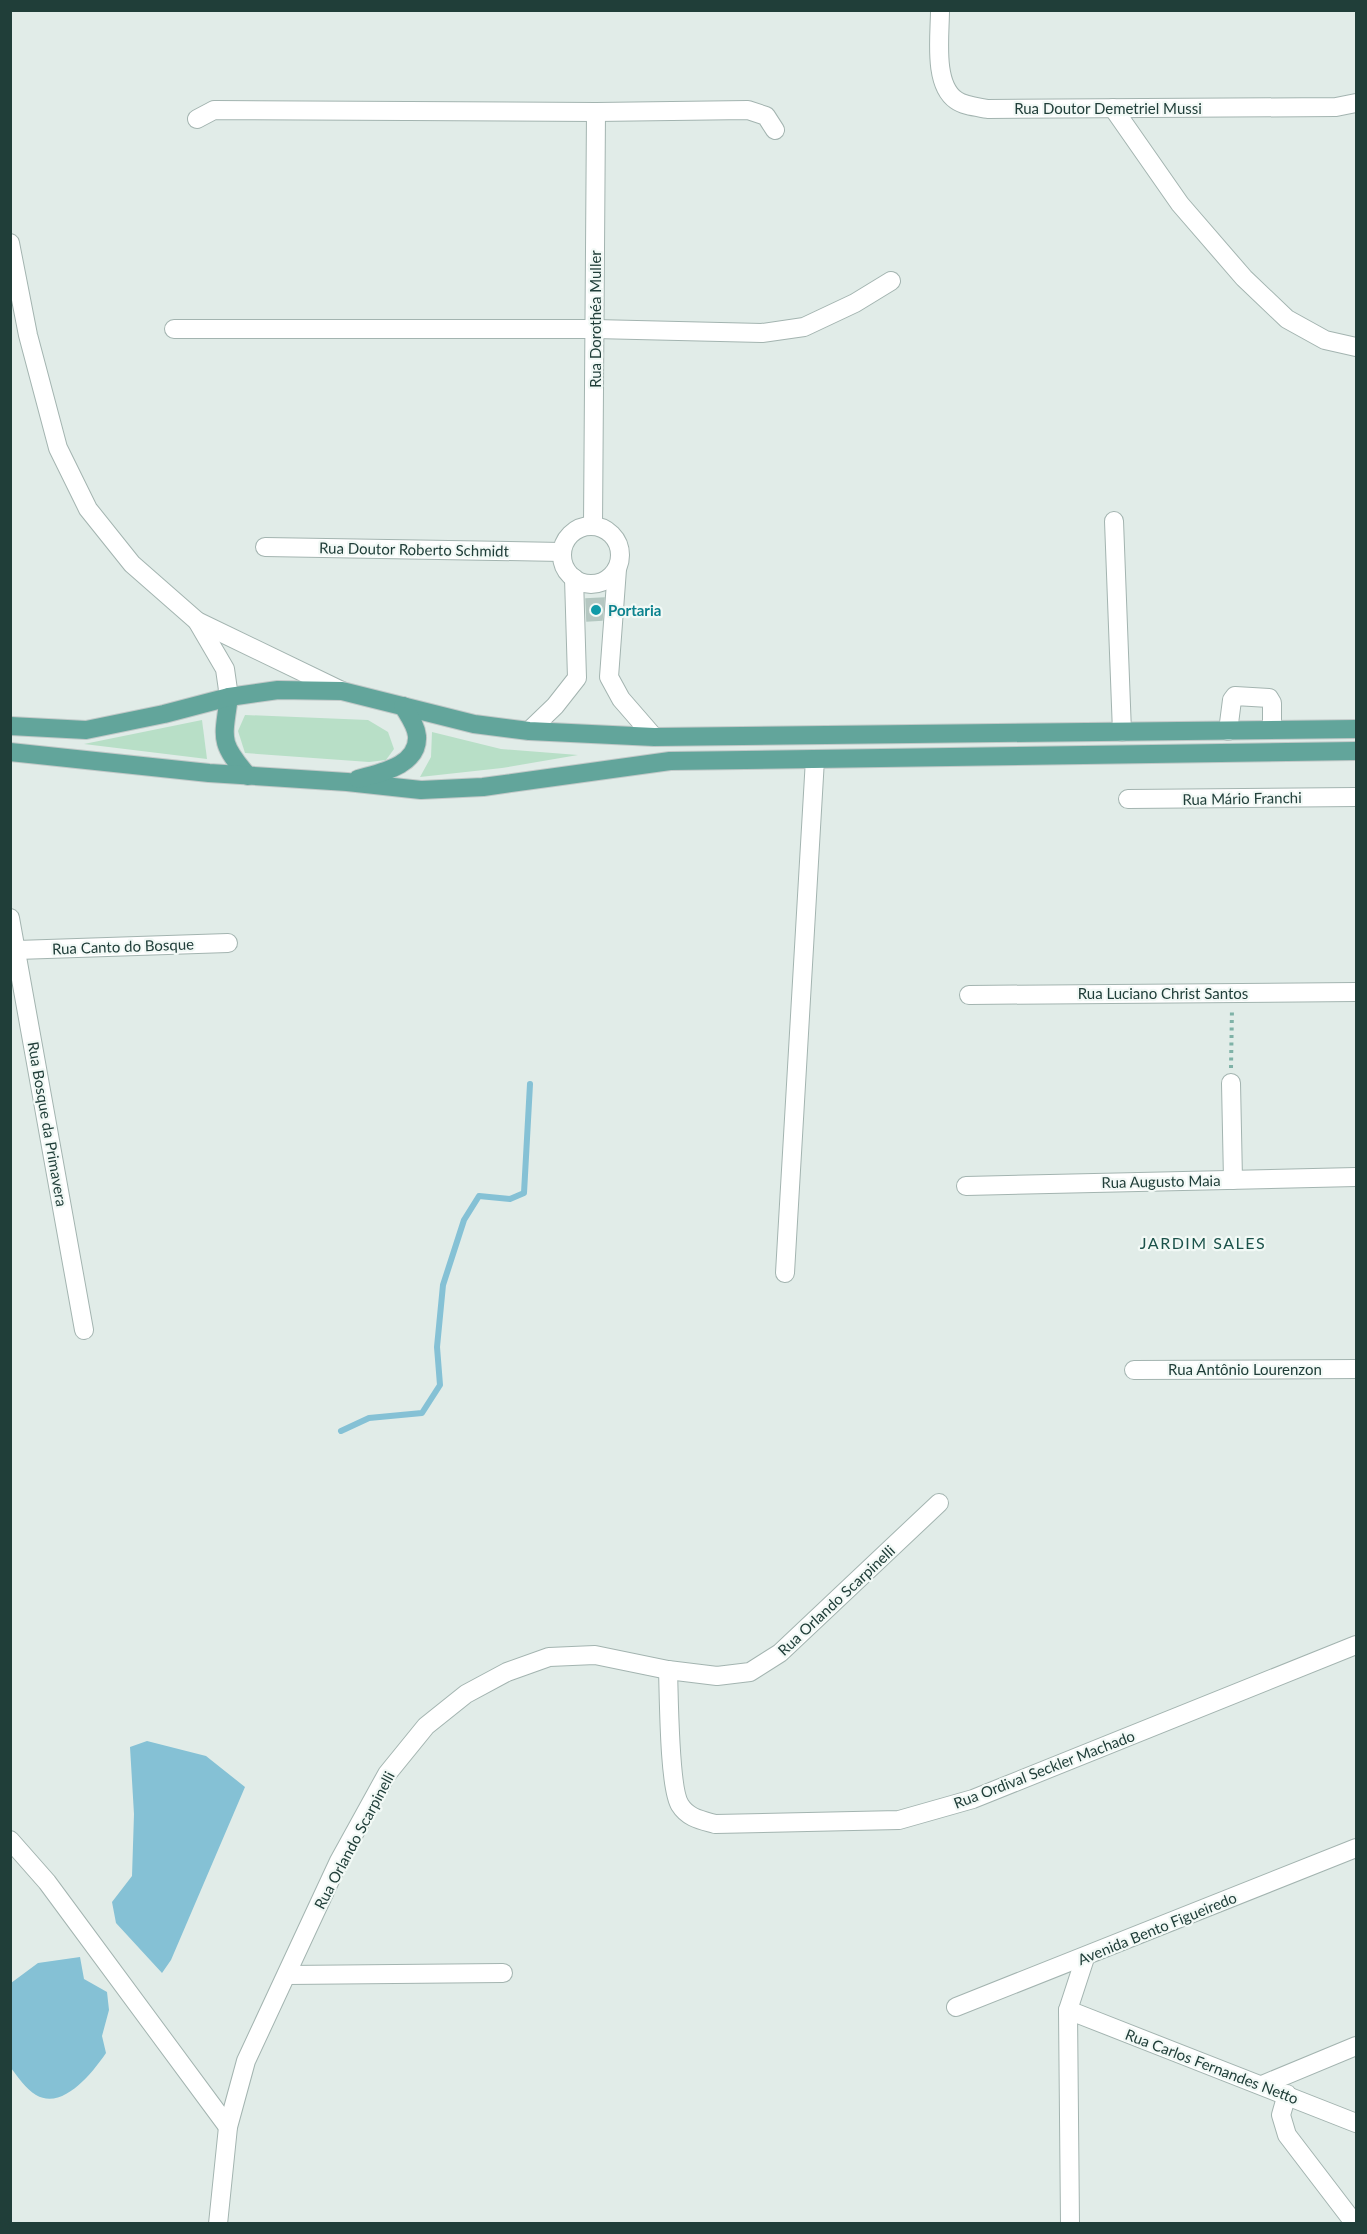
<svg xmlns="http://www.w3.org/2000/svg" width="1367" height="2234" viewBox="0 0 1367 2234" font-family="Lato,sans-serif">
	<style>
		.green { fill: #b8dfc7 }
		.water { fill: #85c1d5 }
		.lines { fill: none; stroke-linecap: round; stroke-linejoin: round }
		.stream { stroke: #85c1d5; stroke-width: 6 }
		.building { fill: #b6c7c2; stroke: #b3c7c0; stroke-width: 1.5 }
		.minor-casing { stroke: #a3b4b0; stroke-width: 20 }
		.major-casing { stroke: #c1c9c8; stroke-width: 20 }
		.path { stroke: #7fb2a7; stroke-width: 4; stroke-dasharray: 3 4.5; stroke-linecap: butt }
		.minor { stroke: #fff; stroke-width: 18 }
		.major { stroke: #62a59b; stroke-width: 18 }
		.culture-dot { fill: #0f9aa8; stroke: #f2f9f6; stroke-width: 2 }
		.labels { text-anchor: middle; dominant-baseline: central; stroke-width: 4.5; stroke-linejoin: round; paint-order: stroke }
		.street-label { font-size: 15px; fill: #203e39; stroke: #f2f9f6 }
		.culture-label { font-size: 15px; font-weight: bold; fill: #0d838f; stroke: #f2f9f6; text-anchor: start }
		.neighbourhood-label { font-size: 16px; letter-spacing: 1.5px; fill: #1b524a; stroke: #f2f9f6 }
	</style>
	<rect width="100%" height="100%" fill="#e1ece8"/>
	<g class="green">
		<polygon points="245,715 368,720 388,732 394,749 386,760 369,762 245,753 238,731"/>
		<polygon points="202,720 207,759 84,744"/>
		<polygon points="432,732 501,749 578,755 502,768 420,777 431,757"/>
	</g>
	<g class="water">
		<polygon points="147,1741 206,1756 245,1787 171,1960 162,1973 116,1923 112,1902 132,1876 134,1814 130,1747"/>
		<path d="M80 1957 84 1979 107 1992 109 2010 102 2036 106 2053C93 2072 63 2111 36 2095 26 2089 18 2077 11 2068V1983L38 1963Z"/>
	</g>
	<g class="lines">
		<polyline class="stream" points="341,1431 369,1418 422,1413 440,1385 437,1347 443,1285 464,1220 479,1196 510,1199 524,1193 530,1084"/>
	</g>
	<polygon class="building" points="604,598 602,620 587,621 586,599"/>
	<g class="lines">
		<defs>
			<g id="minor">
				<path d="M940 10C940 36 933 84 956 100 964 106 978 107 988 109L1336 107 1356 103"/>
				<polyline points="1113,108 1180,204 1244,278 1287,319 1325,340 1356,347"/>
				<polyline points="197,119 214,110 596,112 748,110 766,116 775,130"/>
				<polyline points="10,243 28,335 58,448 88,509 132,564 197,621 342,691"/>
				<polyline points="174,329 595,329 762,333 804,327 855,303 891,281"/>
				<polyline points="1114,521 1122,732"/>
				<polyline points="593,526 596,112"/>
				<circle cx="591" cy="555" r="29"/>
				<polyline points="265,547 562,552"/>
				<polyline points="617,569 609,677 621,699 654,737"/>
				<polyline points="197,621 225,669 229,697"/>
				<polyline points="529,731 555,706 577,678 574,578"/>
				<polyline points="1228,731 1232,700 1235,696 1269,698 1272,703 1272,730"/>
				<polyline points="1128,799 1356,797"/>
				<polyline points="10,918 84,1330"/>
				<polyline points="17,950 228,943"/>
				<polyline points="969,995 1356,992"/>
				<polyline points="1231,1083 1233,1180"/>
				<polyline points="966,1186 1356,1177"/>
				<polyline points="785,1273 815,759"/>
				<polyline points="1134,1370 1356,1369"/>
				<path d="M668 1670C669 1695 669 1788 680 1805 688 1818 701 1820 715 1824L899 1820 973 1799 1356 1645"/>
				<polyline points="10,1840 47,1882 228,2127"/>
				<polyline points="287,1975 503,1973"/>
				<polyline points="956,2007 1356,1848"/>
				<polyline points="1068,2010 1356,2123"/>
				<polyline points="1262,2085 1356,2046"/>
				<polyline points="1287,2094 1281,2115 1287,2135 1355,2224"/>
				<polyline points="218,2224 228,2127 246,2061 339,1861 387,1774 426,1726 466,1694 507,1672 549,1657 595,1655 668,1670 717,1676 750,1672 780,1653 939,1503"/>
				<polyline points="1070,2224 1068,2010 1085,1958"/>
			</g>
			<g id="major">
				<path d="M229 697C223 740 219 742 248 776"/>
				<polyline points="10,726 86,730 164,714 229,697 278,690 342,691 474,724 529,731 654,737 1356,729"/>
				<polyline points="10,752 209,773 347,782 421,790 483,787 670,761 1356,751"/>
				<path d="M358 779C379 773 419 766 417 736 416 725 408 715 403 706"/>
			</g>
		</defs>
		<use href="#minor" class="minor-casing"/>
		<use href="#major" class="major-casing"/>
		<polyline class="path" points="1231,1068 1232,1009"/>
		<use href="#minor" class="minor"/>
		<use href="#major" class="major"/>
	</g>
	<circle class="culture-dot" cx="596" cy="610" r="6"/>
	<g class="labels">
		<g class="street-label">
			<text x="1108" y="108">Rua Doutor Demetriel Mussi</text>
			<text transform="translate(595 319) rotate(-90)">Rua Dorothéa Muller</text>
			<text transform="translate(414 549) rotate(1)">Rua Doutor Roberto Schmidt</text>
			<text transform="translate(1242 798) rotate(-1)">Rua Mário Franchi</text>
			<text transform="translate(123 946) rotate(-2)">Rua Canto do Bosque</text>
			<text x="1163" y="993">Rua Luciano Christ Santos</text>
			<text transform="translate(48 1124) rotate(80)">Rua Bosque da Primavera</text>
			<text transform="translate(1161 1181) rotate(-1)">Rua Augusto Maia</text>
			<text x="1245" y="1369">Rua Antônio Lourenzon</text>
			<text transform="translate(836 1600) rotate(-43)">Rua Orlando Scarpinelli</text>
			<text transform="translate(1044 1769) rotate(-21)">Rua Ordival Seckler Machado</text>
			<text transform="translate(354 1840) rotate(-62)">Rua Orlando Scarpinelli</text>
			<text transform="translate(1157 1928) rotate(-22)">Avenida Bento Figueiredo</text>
			<text transform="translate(1212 2066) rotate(21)">Rua Carlos Fernandes Netto</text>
		</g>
		<g class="culture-label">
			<text x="608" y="610">Portaria</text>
		</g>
		<g class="neighbourhood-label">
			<text x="1203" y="1242">JARDIM SALES</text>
		</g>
	</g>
	<rect width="1367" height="2234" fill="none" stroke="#203e39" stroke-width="24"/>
</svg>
